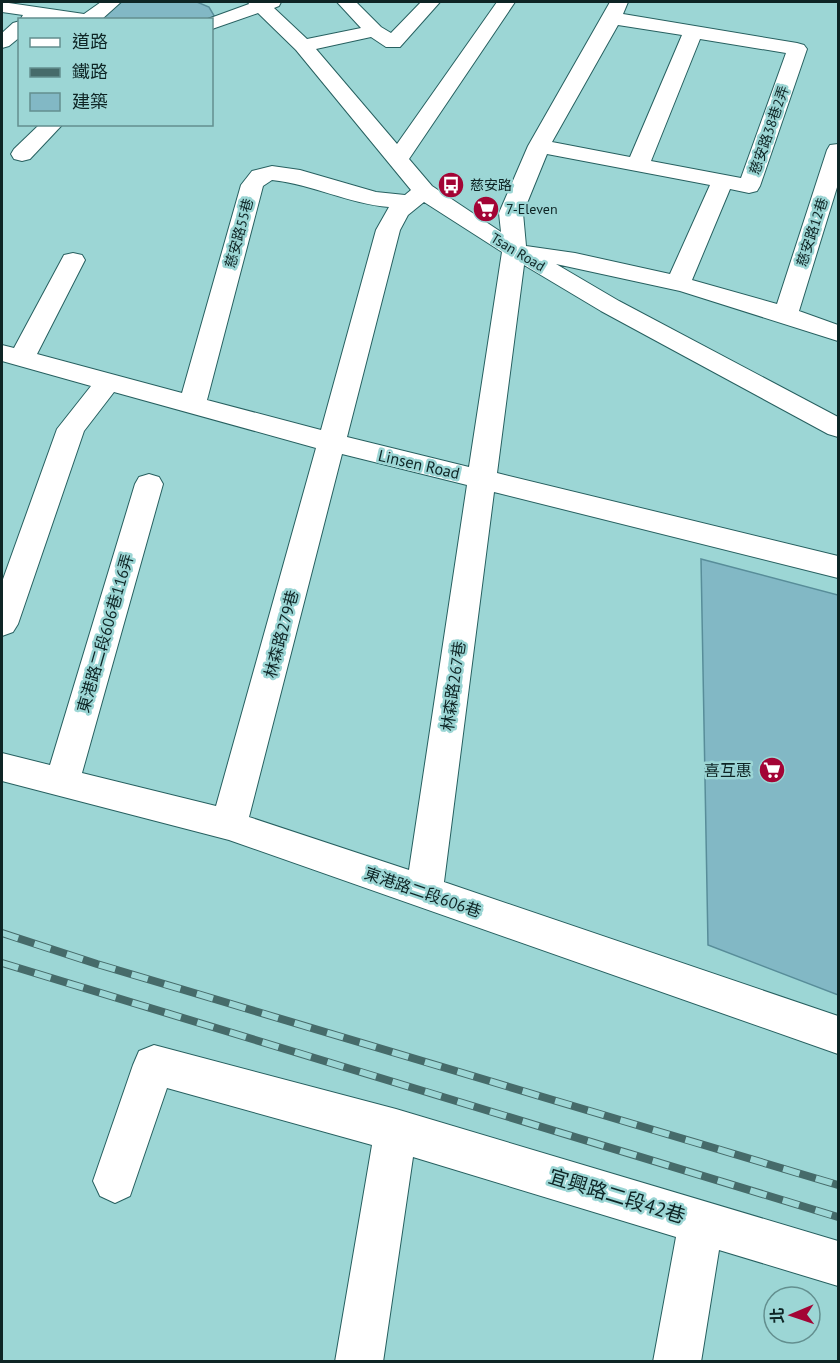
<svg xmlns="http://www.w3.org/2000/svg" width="840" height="1363" viewBox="0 0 840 1363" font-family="'PT Sans','Noto Sans TC',sans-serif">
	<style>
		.building { fill: #82b8c5; stroke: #588d99; stroke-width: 1.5 }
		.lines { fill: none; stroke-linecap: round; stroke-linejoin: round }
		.minor-casing { stroke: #276060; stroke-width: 2 }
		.minor { fill: #fff; fill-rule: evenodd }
		.rail-casing { stroke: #466b6a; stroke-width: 8 }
		.rail { stroke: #9cd6d5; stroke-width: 6; stroke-dasharray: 17; stroke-linecap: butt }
		.labels { text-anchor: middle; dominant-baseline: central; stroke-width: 5; stroke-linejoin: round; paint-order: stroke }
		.far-street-label { font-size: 14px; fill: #0e2525; stroke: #9cd6d5 }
		.far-poi-label { font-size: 14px; fill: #0e2525; stroke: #9cd6d5; text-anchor: start }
		.street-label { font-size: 16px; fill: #0e2525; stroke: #9cd6d5 }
		.poi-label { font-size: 16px; fill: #0e2525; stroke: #9cd6d5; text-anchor: end }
		.near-street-label { font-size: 20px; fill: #0e2525; stroke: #9cd6d5 }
	</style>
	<rect width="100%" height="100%" fill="#9cd6d5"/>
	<g class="building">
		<polygon points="117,2 197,2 209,7 219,24 212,30 212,20 95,20"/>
		<polygon points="701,559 838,595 838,995 708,945"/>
	</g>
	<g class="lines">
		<defs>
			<g id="minor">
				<polygon points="2,2 84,14 101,2 121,2 101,20 20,20 23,15 2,12"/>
				<path d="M248 2H281L279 6 274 8 307 39 361 28 337 2H356L381 27 391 33 421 2H440L400 47H386L371 37 316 49 397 144 497 2H515L409 159 432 186 501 232 499 213 528 146 610 2H628L623 14 797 43 804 45 807 49 760 186 757 191 749 193 730 189 692 280 777 304 827 150 830 145 838 144V184L799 311 838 325V341L680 291 556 264 619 301 838 417V437L828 434 601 311 524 265 497 473 838 556V578L494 492 444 882 838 1016V1054L229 840 2 781V753L50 765 135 484 139 477 149 474 159 477 163 484 82 773 216 806 316 448 114 392 84 431 18 624 13 632 2 636V582L57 429 91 386 2 361V345L14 348 64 255 73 253 82 255 85 260 37 354 182 393 241 185 252 171 272 166 300 170 376 192 405 195 411 190 296 50 258 13 212 29V20H205L249 4ZM618 25 682 35 630 157 552 142ZM700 39 786 53 741 178 651 161ZM547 154 710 185 670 274 575 253 526 246 523 213ZM272 180C312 184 349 204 389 207L376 230 321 430 207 400 263 186ZM424 202 502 252 469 467 347 437 400 230 408 215ZM342 454 467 485 409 870 249 817Z"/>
				<polygon points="20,21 20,37 9,46 2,48 2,33 13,23"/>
				<polygon points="40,124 63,124 30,159 22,161 14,159 11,154 14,149"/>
				<polygon points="154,1045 396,1109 838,1241 838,1286 719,1250 701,1362 653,1362 676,1237 413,1157 383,1362 335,1362 372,1145 167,1088 130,1196 115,1203 100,1196 93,1181 133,1065 139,1051"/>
			</g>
		</defs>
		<use href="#minor" class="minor-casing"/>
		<use href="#minor" class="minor"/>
		<defs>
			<g id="rail">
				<polyline points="2,933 97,964 838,1185"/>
				<polyline points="2,963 838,1217"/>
			</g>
		</defs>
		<use href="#rail" class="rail-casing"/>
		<use href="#rail" class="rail"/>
	</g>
	<defs>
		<symbol id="bus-disc" viewBox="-11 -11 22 22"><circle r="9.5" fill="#a30435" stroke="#9cd6d5"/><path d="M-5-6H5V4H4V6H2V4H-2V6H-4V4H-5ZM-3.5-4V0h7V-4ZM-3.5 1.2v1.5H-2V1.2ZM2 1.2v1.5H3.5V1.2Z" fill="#fff"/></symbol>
		<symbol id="supermarket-disc" viewBox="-11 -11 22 22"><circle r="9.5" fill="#a30435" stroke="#9cd6d5"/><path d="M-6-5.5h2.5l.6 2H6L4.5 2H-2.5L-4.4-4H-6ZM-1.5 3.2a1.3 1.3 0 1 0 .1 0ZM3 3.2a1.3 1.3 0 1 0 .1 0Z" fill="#fff"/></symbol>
	</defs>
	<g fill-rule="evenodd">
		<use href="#bus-disc" x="436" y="170" width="30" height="30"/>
		<use href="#supermarket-disc" x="471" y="194" width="30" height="30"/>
		<use href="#supermarket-disc" x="757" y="755" width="30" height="30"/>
	</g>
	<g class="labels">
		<g class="far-street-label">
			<text transform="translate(769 130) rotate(-71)">慈安路38巷2弄</text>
			<text transform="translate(812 232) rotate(-72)">慈安路12巷</text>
			<text transform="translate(239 233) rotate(-75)">慈安路55巷</text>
			<text transform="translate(518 252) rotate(31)">Tsan Road</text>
		</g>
		<g class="far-poi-label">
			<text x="470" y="185">慈安路</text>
			<text x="506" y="209">7-Eleven</text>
		</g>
		<g class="street-label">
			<text transform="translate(419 464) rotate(13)">Linsen Road</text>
			<text transform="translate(105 633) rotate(-74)">東港路二段606巷116弄</text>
			<text transform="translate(281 634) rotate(-75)">林森路279巷</text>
			<text transform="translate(453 686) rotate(-82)">林森路267巷</text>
			<text transform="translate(423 892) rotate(19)">東港路二段606巷</text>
		</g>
		<g class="poi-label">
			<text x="752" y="770">喜互惠</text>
		</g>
		<g class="near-street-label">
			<text transform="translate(617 1196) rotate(17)">宜興路二段42巷</text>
		</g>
	</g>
	<rect width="840" height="1363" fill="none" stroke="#0e2525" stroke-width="6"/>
	<rect x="18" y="18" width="195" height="108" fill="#9cd6d5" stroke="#638f8f" stroke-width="1.5"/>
	<rect x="30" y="38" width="30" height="9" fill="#ffffff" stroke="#638f8f" stroke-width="1.5"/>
	<text x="72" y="48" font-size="18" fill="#0e2525">道路</text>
	<rect x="30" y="68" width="30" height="9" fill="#466b6a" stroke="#638f8f" stroke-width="1.5"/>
	<text x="72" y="78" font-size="18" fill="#0e2525">鐵路</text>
	<rect x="30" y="93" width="30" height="18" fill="#82b8c5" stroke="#638f8f" stroke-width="1.5"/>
	<text x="72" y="108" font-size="18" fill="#0e2525">建築</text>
	<g transform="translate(792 1315) rotate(268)"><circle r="28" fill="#9cd6d5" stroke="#638f8f" stroke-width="1.5"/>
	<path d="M0-4.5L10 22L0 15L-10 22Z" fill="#a30435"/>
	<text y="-9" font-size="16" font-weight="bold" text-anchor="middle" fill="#0e2525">北</text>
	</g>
</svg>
